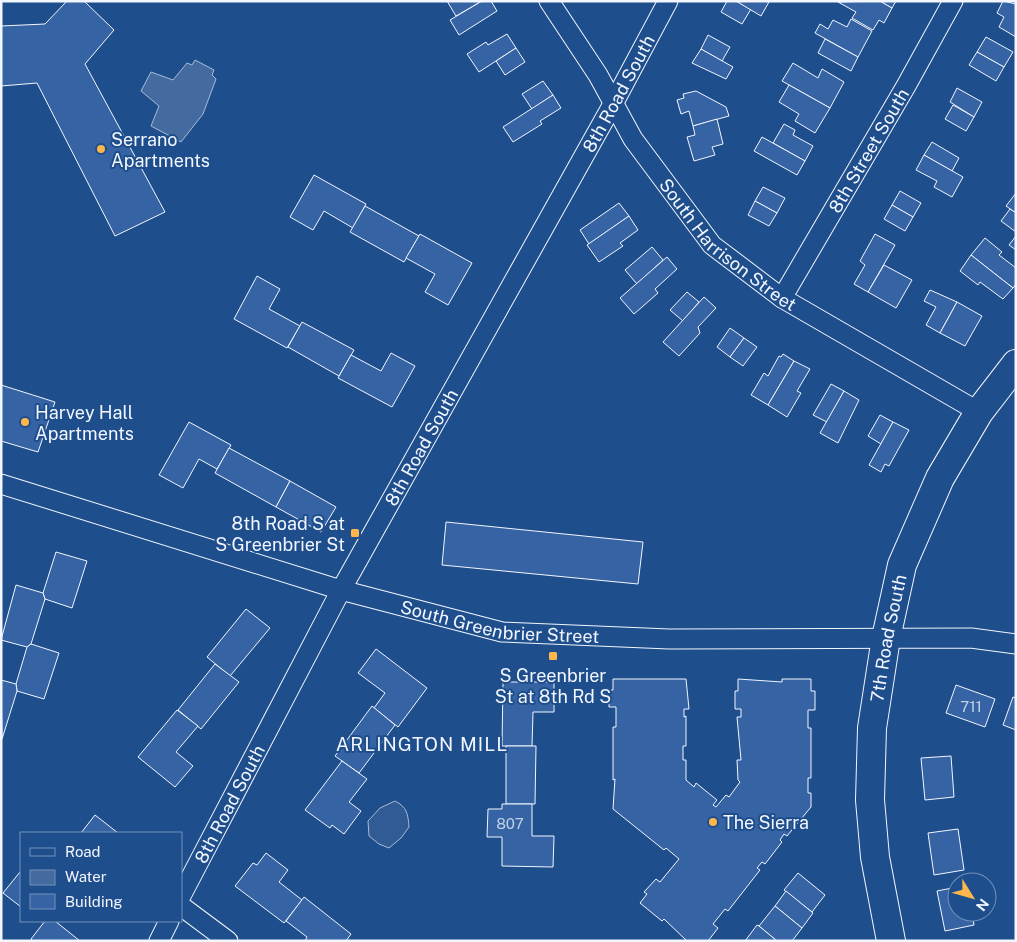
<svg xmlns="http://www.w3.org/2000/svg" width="1017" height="942" viewBox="0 0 1017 942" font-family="'Public Sans',sans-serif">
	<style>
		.green { fill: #305b95; stroke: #a8bbd7 }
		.water { fill: #446ba0; stroke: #a8bbd7 }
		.building { fill: #3563a3; stroke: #f2f6ff }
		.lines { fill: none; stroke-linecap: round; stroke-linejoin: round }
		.street-casing { stroke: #f2f6ff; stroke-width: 21 }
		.secondary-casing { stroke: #f2f6ff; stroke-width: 30 }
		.street { stroke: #1f4e8c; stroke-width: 19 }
		.secondary { stroke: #1f4e8c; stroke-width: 28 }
		.poi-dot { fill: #ffb74d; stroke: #1f4e8c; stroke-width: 2 }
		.labels { text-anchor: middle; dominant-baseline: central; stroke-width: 4; stroke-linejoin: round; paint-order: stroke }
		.number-label { font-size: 15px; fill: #c3d1e8 }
		.street-label { font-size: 18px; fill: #f2f6ff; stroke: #1f4e8c }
		.poi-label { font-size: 18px; fill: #f2f6ff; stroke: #1f4e8c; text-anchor: start }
		.neighbourhood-label { font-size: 19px; letter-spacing: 1px; fill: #f2f6ff; stroke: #1f4e8c }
	</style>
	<rect width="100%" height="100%" fill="#1f4e8c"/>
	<path class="green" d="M395 801C407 807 408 814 409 827L401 838 389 848 379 844 369 836 368 821 380 808Z"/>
	<polygon class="water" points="195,60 214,70 212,75 216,79 203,114 181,142 151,126 159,106 141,91 151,72 173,80 187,63 192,65"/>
	<g class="building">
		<polygon points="67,1 84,1 114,30 85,64 165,212 115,236 37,83 1,86 1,26 45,24"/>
		<polygon points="447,1 482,1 456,16"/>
		<polygon points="482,1 491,1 497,11 459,35 450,20"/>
		<polygon points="727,1 736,1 751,9 742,24 721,12"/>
		<polygon points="736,1 768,1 769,2 761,16"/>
		<polygon points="880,1 892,8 884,23 879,20 873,30 852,18 856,12 838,2"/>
		<polygon points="880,1 896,1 892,8"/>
		<polygon points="1003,1 1016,4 1016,37 999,27 1004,17 997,13"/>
		<polygon points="851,19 872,31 858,57 815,33 820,24 828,29 833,20 847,27"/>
		<polygon points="507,34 516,48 479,72 467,54 486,42 488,45"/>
		<polygon points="708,35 730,47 722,61 701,49"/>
		<polygon points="986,37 1013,52 1004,67 977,52"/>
		<polygon points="825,39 858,57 851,71 818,53"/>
		<polygon points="516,48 525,62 505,75 496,61"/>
		<polygon points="701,49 733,67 726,79 692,63"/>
		<polygon points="977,52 1004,67 996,81 969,65"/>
		<polygon points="793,63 818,78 822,69 844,82 830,108 782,81"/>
		<polygon points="543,81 553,95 532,109 522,94"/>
		<polygon points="789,85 830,108 815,133 795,121 799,114 779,102"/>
		<polygon points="957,88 982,102 974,117 950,102"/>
		<polygon points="696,91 726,107 729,116 693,126 689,111 681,114 677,100 684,98 683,94"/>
		<polygon points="553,95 561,108 540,121 542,124 513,142 503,127"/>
		<polygon points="953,105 974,117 966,131 945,119"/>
		<polygon points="717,119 723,144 712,147 715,155 694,161 687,137 695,135 693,126"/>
		<polygon points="784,124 795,130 793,135 813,146 805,161 773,143"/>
		<polygon points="762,137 805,161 797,175 754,151"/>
		<polygon points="932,142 959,158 952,171 924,155"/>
		<polygon points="924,155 963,177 952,197 934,187 937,181 916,170"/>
		<polygon points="314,175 366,204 353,228 324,211 313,230 290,217"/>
		<polygon points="763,187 785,198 777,213 755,201"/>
		<polygon points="900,191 921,203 913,217 892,205"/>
		<polygon points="1016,193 1016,213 1006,206"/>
		<polygon points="755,201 777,213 769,226 748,215"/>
		<polygon points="619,203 629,216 589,244 580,230"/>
		<polygon points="892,205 913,217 905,231 884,219"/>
		<polygon points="365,206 419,236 404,262 350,232"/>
		<polygon points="1010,209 1016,213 1016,232 1001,221"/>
		<polygon points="629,216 638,230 620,243 623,246 599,262 587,245"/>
		<polygon points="420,234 472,263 448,305 425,292 435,274 406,258"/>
		<polygon points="875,234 895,245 868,292 854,284 865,265 860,261"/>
		<polygon points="1016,236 1016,250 1009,245"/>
		<polygon points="985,238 1002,252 999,255 1016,268 1016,284 1013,288 971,255"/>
		<polygon points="652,247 663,260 637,284 625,270"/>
		<polygon points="971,255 1013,288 1003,299 980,282 978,285 960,271"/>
		<polygon points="667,257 677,269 655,289 658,293 634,314 620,298"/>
		<polygon points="884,265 912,280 896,308 868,292"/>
		<polygon points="257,276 280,289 269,309 300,326 287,348 234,319"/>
		<polygon points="930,290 957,302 940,333 926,325 936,307 924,301"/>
		<polygon points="687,292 699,302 683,321 670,310"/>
		<polygon points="704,297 716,308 698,327 700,333 679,356 663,342"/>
		<polygon points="957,302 982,316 965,346 940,333"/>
		<polygon points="302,322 354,350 339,376 288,347"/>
		<polygon points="730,328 744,338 730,357 717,347"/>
		<polygon points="744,338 757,347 743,366 730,357"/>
		<polygon points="391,353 415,366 392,407 338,378 351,355 381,371"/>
		<polygon points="783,354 794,361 768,405 751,395 764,373 768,376 779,356 781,357"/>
		<polygon points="794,361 810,369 797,391 801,393 787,417 768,405"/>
		<polygon points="831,384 844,391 827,422 813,415"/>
		<polygon points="1,385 55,402 38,452 1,441"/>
		<polygon points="844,391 859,400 838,443 820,433"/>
		<polygon points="880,415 893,422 881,444 868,436"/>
		<polygon points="189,422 231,445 217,469 199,459 183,488 159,475"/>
		<polygon points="893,422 909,430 889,466 885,464 881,472 869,465"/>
		<polygon points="229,448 290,481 276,507 215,473"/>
		<polygon points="290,481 336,507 321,532 276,507"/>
		<polygon points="446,522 643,542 638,584 442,565"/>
		<polygon points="56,552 87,561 72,608 45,599 43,593"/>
		<polygon points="16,585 43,593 45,599 31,644 27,647 1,640"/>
		<polygon points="246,609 270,628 230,676 207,657"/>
		<polygon points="31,644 59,653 44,699 17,691 16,684 27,647"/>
		<polygon points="376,649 427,688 398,727 374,708 385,693 358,673"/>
		<polygon points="215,664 239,682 201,729 178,710"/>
		<polygon points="613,679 686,679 689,709 684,709 684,717 686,716 686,746 683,746 683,760 686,760 686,780 694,787 696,783 717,800 713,805 716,807 726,795 729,797 740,782 738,780 737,760 741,760 737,717 741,717 741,709 735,709 735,691 738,691 738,679 782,682 782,679 811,679 811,691 815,691 815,710 808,710 808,728 811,728 811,778 808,778 808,793 811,793 811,807 787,836 784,834 780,840 782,842 765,864 762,862 757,868 760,870 728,911 725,909 713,924 718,928 708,941 687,941 664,919 662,921 640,903 647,894 644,892 656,879 660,882 679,859 666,848 664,850 613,809 615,779 613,780 613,727 616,727 616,707 609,707 609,690 613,690"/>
		<polygon points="1,680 16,684 17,691 2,739"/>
		<polygon points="503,682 554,682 554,712 533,712 532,746 502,746"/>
		<polygon points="956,685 995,699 985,727 946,713"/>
		<polygon points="1013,697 1016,698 1016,730 1003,725"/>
		<polygon points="372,706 395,725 359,773 335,756"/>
		<polygon points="177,710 198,726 176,752 193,766 175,787 138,757"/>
		<polygon points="506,746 536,746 535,804 506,804"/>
		<polygon points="951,756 954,797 925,800 921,758"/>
		<polygon points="342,761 367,779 349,802 361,811 344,834 332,825 330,828 305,810"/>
		<polygon points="502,804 532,804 532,836 554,836 553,867 502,866 502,837 487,837 488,809 502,809"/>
		<polygon points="95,815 118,833 81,833"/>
		<polygon points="958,829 964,870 934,875 928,833"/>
		<polygon points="266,853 288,870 279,882 302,900 284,923 235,886 253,863 257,865"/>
		<polygon points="20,872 21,873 21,907 3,893"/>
		<polygon points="798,873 825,895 812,912 784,890"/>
		<polygon points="957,887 957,912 972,912 974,925 945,931 937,891"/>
		<polygon points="786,891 813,913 802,928 775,906"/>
		<polygon points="304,897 351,934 346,941 305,941 307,937 286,921"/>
		<polygon points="775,906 802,928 792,941 777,941 759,926"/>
		<polygon points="45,921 55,921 80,941 33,941 31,939"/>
		<polygon points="757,925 759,926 777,941 745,941"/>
	</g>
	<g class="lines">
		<defs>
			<g id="street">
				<path id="s1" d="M549 1 598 75 633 139 712 245 782 298 979 412"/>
				<path id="s2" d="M782 298 906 86 953 1"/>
				<path id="s3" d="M1 484 341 590 502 632 669 639 971 638 1016 644"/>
				<path id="s4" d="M181 896 341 590 613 104 668 1"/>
				<polyline points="181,906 228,941"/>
				<polyline points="159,941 169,921"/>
			</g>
			<g id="secondary">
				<path id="s5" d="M891 941 875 857 870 800 872 728 886 638 902 565 940 478 979 412 1016 364"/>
			</g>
		</defs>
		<use href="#street" class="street-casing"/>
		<use href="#secondary" class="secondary-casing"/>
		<use href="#street" class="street"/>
		<use href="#secondary" class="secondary"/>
	</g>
	<g class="poi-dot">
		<circle cx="101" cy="149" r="5"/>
		<circle cx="25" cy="422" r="5"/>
		<rect x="350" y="528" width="10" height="10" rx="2.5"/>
		<rect x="548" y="651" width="10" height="10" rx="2.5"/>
		<circle cx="713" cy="822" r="5"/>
	</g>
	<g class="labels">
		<g class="number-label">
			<text x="971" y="706">711</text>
			<text x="510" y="823">807</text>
		</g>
		<g class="street-label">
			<text stroke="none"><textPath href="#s4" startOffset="914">8th Road South</textPath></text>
			<text stroke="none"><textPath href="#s2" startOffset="171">8th Street South</textPath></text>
			<text stroke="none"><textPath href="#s1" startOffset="305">South Harrison Street</textPath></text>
			<text stroke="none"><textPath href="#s4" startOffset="509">8th Road South</textPath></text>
			<text stroke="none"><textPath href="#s3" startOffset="519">South Greenbrier Street</textPath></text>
			<text stroke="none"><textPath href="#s5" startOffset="306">7th Road South</textPath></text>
			<text stroke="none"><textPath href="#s4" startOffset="104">8th Road South</textPath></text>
		</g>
		<g class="poi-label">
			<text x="111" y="139">Serrano<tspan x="111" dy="21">Apartments</tspan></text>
			<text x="35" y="412">Harvey Hall<tspan x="35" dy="21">Apartments</tspan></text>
			<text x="345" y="523" text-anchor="end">8th Road S at<tspan x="345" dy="21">S Greenbrier St</tspan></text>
			<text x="553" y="675" text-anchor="middle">S Greenbrier<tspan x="553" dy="21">St at 8th Rd S</tspan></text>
			<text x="723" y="822">The Sierra</text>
		</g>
		<g class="neighbourhood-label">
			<text x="422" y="744">ARLINGTON MILL</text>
		</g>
	</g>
	<rect width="1017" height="942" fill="none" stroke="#f2f6ff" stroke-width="5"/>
	<rect x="20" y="832" width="162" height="90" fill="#1f4e8c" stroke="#7391ba"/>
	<rect x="30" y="848" width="25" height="8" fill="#1f4e8c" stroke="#7391ba"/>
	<text x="65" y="857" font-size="15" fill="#f2f6ff">Road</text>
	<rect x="30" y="870" width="25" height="15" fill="#446ba0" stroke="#7391ba"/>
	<text x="65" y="882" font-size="15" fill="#f2f6ff">Water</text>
	<rect x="30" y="894" width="25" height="15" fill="#3563a3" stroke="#7391ba"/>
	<text x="65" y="907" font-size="15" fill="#f2f6ff">Building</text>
	<g transform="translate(972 897) rotate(127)"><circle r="24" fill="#1f4e8c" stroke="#7391ba"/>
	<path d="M0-4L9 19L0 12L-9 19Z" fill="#ffb74d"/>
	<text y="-8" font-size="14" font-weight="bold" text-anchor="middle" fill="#f2f6ff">N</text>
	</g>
</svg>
